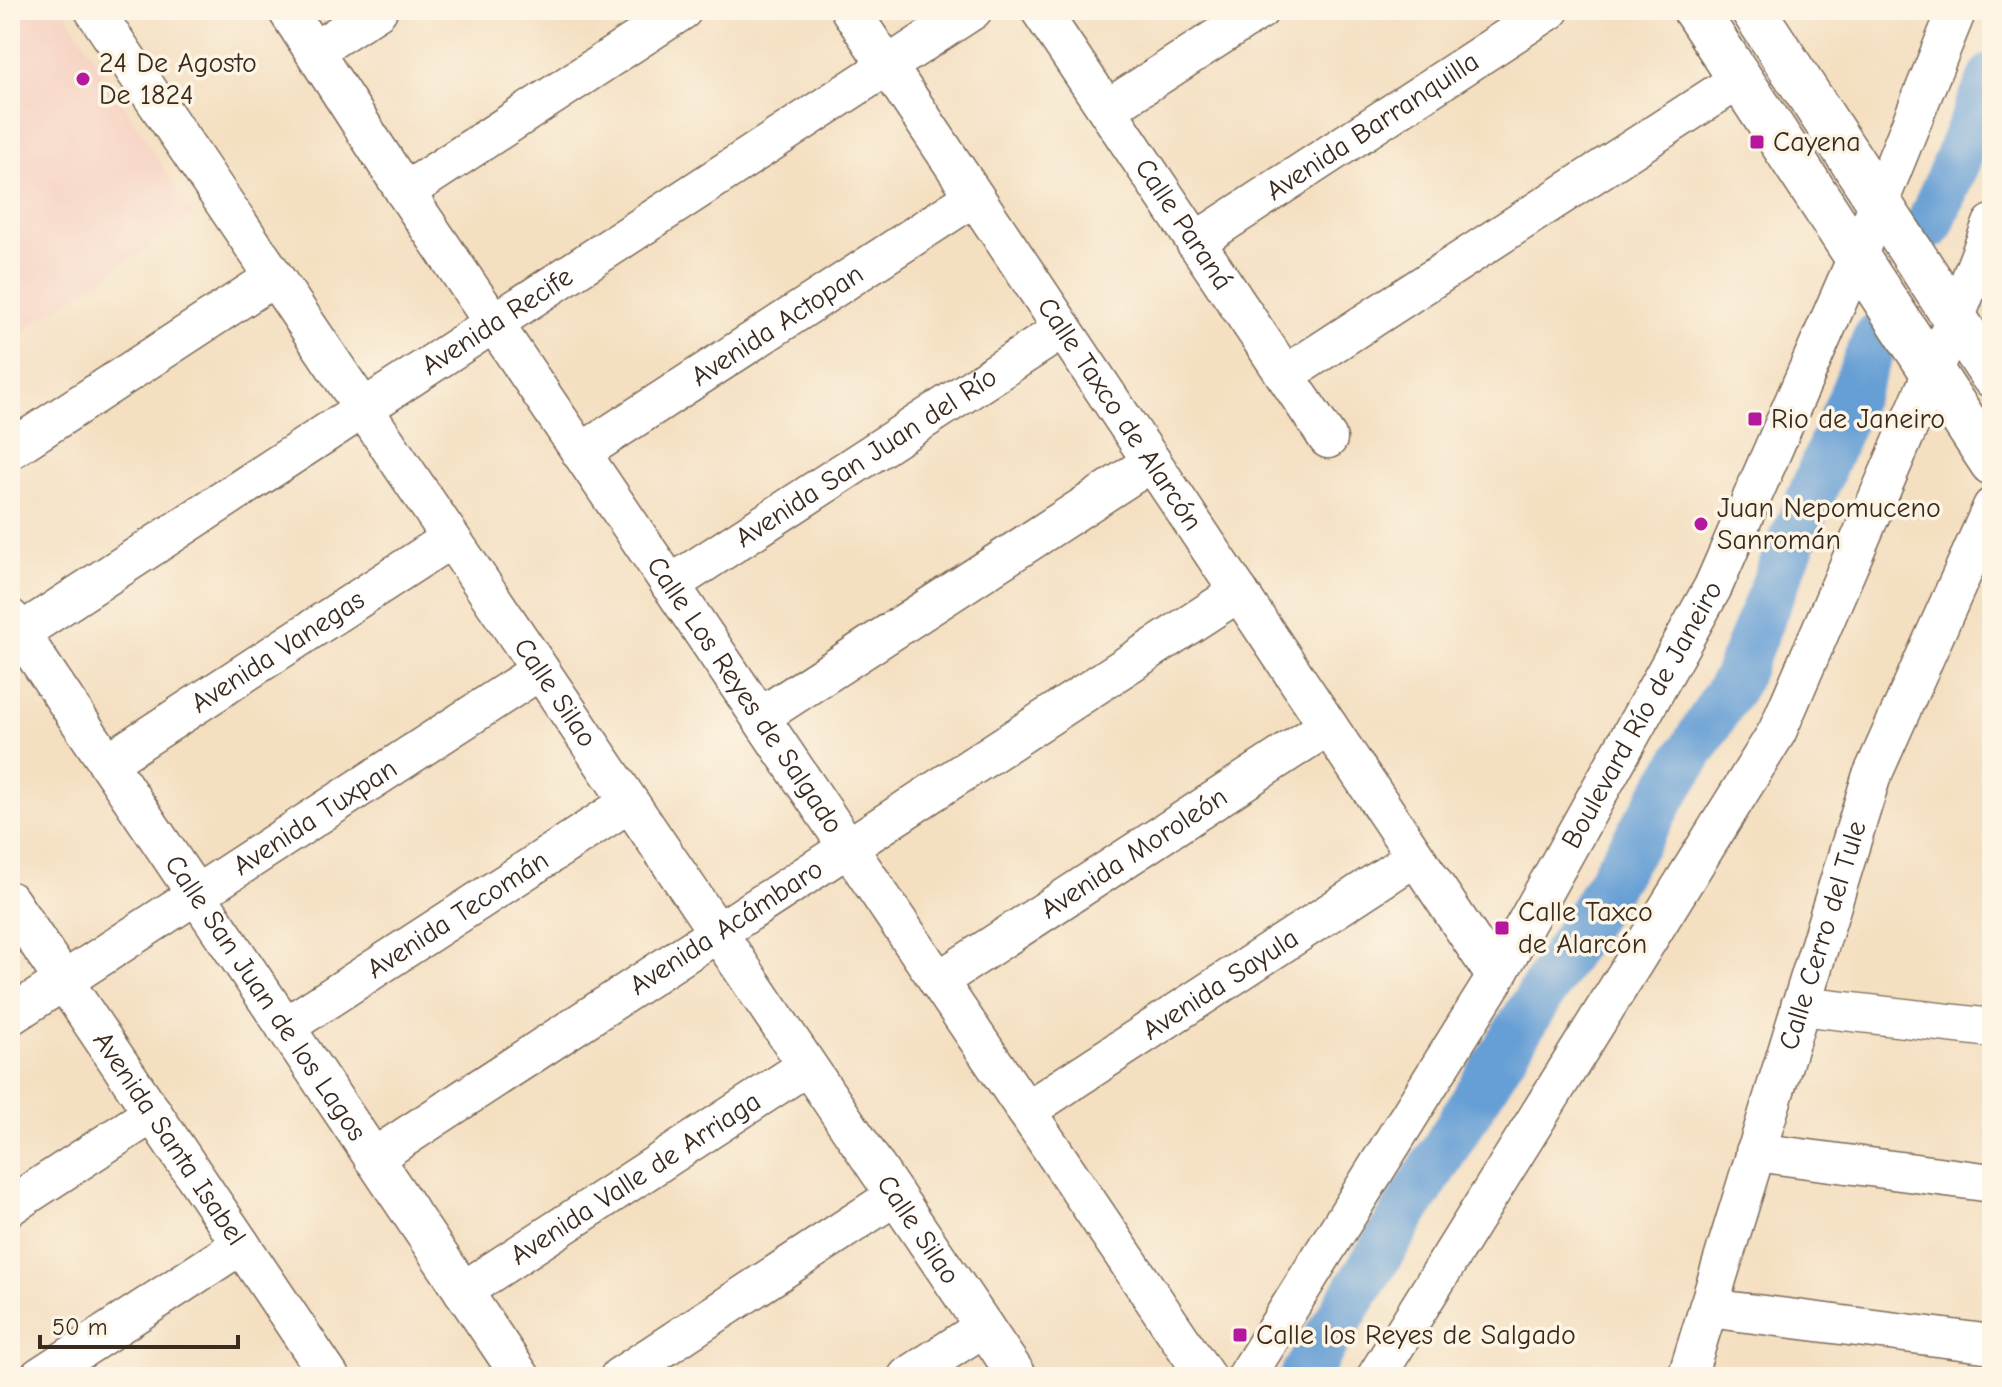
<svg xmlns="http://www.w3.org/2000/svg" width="2002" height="1387" viewBox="0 0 2002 1387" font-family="'Comic Neue',sans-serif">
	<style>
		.built { fill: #f6d2c3 }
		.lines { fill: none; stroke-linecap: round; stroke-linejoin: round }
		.river { stroke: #669fd5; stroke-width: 48 }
		.minor-casing { stroke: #7c6957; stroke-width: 41 }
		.major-casing { stroke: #7c6957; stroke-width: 47 }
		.minor { stroke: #fff; stroke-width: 38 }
		.major { stroke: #fff; stroke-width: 44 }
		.poi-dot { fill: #b5179e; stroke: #fcf5e5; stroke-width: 3 }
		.labels { text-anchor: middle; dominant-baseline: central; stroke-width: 7; stroke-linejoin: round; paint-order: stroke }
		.poi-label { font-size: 28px; fill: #3b2a1e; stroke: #fcf5e5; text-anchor: start }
		.street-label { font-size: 28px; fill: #3b2a1e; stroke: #fcf5e5 }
	</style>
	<rect width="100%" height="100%" fill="#fcf5e5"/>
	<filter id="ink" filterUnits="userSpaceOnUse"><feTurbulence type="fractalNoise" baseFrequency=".0125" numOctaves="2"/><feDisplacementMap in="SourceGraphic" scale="16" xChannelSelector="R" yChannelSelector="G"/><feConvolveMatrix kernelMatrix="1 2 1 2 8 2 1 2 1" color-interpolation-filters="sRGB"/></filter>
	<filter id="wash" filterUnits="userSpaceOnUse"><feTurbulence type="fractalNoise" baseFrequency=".006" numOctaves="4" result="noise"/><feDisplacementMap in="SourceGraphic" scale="32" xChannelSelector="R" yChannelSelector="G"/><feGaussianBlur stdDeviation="1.8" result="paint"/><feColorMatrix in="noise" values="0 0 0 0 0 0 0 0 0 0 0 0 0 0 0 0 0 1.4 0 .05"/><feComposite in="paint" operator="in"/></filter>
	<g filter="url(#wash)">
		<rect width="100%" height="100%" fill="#f4dfc1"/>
		<polygon class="built" points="10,10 64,10 194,216 10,340"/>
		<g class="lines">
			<g class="river">
				<polyline points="1929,226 1992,77"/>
				<polyline points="1303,1377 1735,681 1876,338"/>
			</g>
		</g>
	</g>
	<g filter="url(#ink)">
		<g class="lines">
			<defs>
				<g id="minor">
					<path id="s1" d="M94 10 1018 1377"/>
					<path id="s2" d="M287 10 405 192 1206 1377"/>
					<path id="s3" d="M850 10 1496 977"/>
					<path id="s4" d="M1040 10 1328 439"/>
					<polyline points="314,51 378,10"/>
					<polyline points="1107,109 1260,10"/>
					<polyline points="405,192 683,10"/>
					<path id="s5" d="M1195 242 1550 10"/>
					<polyline points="1285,375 1740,79"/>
					<polyline points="10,450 273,278"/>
					<path id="s6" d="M581 453 974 197"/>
					<path id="s7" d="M670 585 1063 329"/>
					<path id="s8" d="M10 618 521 1377"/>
					<path id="s9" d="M20 633 973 10"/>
					<polyline points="760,717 1152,462"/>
					<path id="s10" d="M107 763 450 539"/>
					<path id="s11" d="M10 901 330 1377"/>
					<path id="s12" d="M938 981 1328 726"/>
					<polyline points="1800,1006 1992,1028"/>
					<path id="s13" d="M10 1016 539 671"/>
					<path id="s14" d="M285 1027 629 803"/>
					<path id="s15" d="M1026 1111 1415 857"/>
					<polyline points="1755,1152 1992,1183"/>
					<path id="s16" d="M373 1158 1239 592"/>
					<polyline points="10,1206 153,1113"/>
					<path id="s17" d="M463 1291 807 1066"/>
					<polyline points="1708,1308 1992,1344"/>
					<polyline points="39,1377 241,1245"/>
					<polyline points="619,1377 895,1196"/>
					<polyline points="907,1377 984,1327"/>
					<path id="s18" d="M1246 1377 1496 977 1713 587 1857 257 1957 10"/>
					<polyline points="1376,1377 1777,732 1955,319 1992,224"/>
					<path id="s19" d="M1687 1377 1871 778 1992 507"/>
				</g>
				<g id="major">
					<polyline points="1695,10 1992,463"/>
					<polyline points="1753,10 1992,375"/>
				</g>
			</defs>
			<use href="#minor" class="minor-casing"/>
			<use href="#major" class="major-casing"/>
			<use href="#minor" class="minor"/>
			<use href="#major" class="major"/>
		</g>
	</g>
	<g class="poi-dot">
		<circle cx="83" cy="79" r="8"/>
		<rect x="1749" y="134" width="16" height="16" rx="4"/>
		<rect x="1747" y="411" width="16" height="16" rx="4"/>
		<circle cx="1701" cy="524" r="8"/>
		<rect x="1494" y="920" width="16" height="16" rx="4"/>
		<rect x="1232" y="1327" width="16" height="16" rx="4"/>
	</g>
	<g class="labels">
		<g class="poi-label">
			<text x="99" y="63">24 De Agosto<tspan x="99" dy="32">De 1824</tspan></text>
			<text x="1773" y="142">Cayena</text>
			<text x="1771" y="419">Rio de Janeiro</text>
			<text x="1717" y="508">Juan Nepomuceno<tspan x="1717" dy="32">Sanromán</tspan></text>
			<text x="1518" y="912">Calle Taxco<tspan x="1518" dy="32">de Alarcón</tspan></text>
			<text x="1256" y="1335">Calle los Reyes de Salgado</text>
		</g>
		<g class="street-label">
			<text stroke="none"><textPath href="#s5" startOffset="212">Avenida Barranquilla</textPath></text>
			<text stroke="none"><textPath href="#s4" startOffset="258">Calle Paraná</textPath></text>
			<text stroke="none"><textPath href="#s9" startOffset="570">Avenida Recife</textPath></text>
			<text stroke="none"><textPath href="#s6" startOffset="234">Avenida Actopan</textPath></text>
			<text stroke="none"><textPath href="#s3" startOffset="486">Calle Taxco de Alarcón</textPath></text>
			<text stroke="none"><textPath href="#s7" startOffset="234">Avenida San Juan del Río</textPath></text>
			<text stroke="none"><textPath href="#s10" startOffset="204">Avenida Vanegas</textPath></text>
			<text stroke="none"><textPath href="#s1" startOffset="824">Calle Silao</textPath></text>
			<text stroke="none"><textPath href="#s2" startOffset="824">Calle Los Reyes de Salgado</textPath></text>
			<text stroke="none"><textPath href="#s18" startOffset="772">Boulevard Río de Janeiro</textPath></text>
			<text stroke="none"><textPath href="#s13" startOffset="364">Avenida Tuxpan</textPath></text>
			<text stroke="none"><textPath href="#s12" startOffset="234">Avenida Moroleón</textPath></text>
			<text stroke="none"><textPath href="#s14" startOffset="206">Avenida Tecomán</textPath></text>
			<text stroke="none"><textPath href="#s16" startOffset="422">Avenida Acámbaro</textPath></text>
			<text stroke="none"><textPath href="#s19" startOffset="462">Calle Cerro del Tule</textPath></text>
			<text stroke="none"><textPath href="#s15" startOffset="232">Avenida Sayula</textPath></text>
			<text stroke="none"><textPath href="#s8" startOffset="458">Calle San Juan de los Lagos</textPath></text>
			<text stroke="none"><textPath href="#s11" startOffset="286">Avenida Santa Isabel</textPath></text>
			<text stroke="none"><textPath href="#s17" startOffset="206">Avenida Valle de Arriaga</textPath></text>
			<text stroke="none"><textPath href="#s1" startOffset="1472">Calle Silao</textPath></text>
		</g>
	</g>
	<rect width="2002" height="1387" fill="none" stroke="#fcf5e5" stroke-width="40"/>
	<path d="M40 1335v12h198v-12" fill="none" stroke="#3b2a1e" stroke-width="4"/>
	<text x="52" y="1335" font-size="24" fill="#3b2a1e" stroke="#fcf5e5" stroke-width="6" paint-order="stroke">50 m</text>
</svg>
